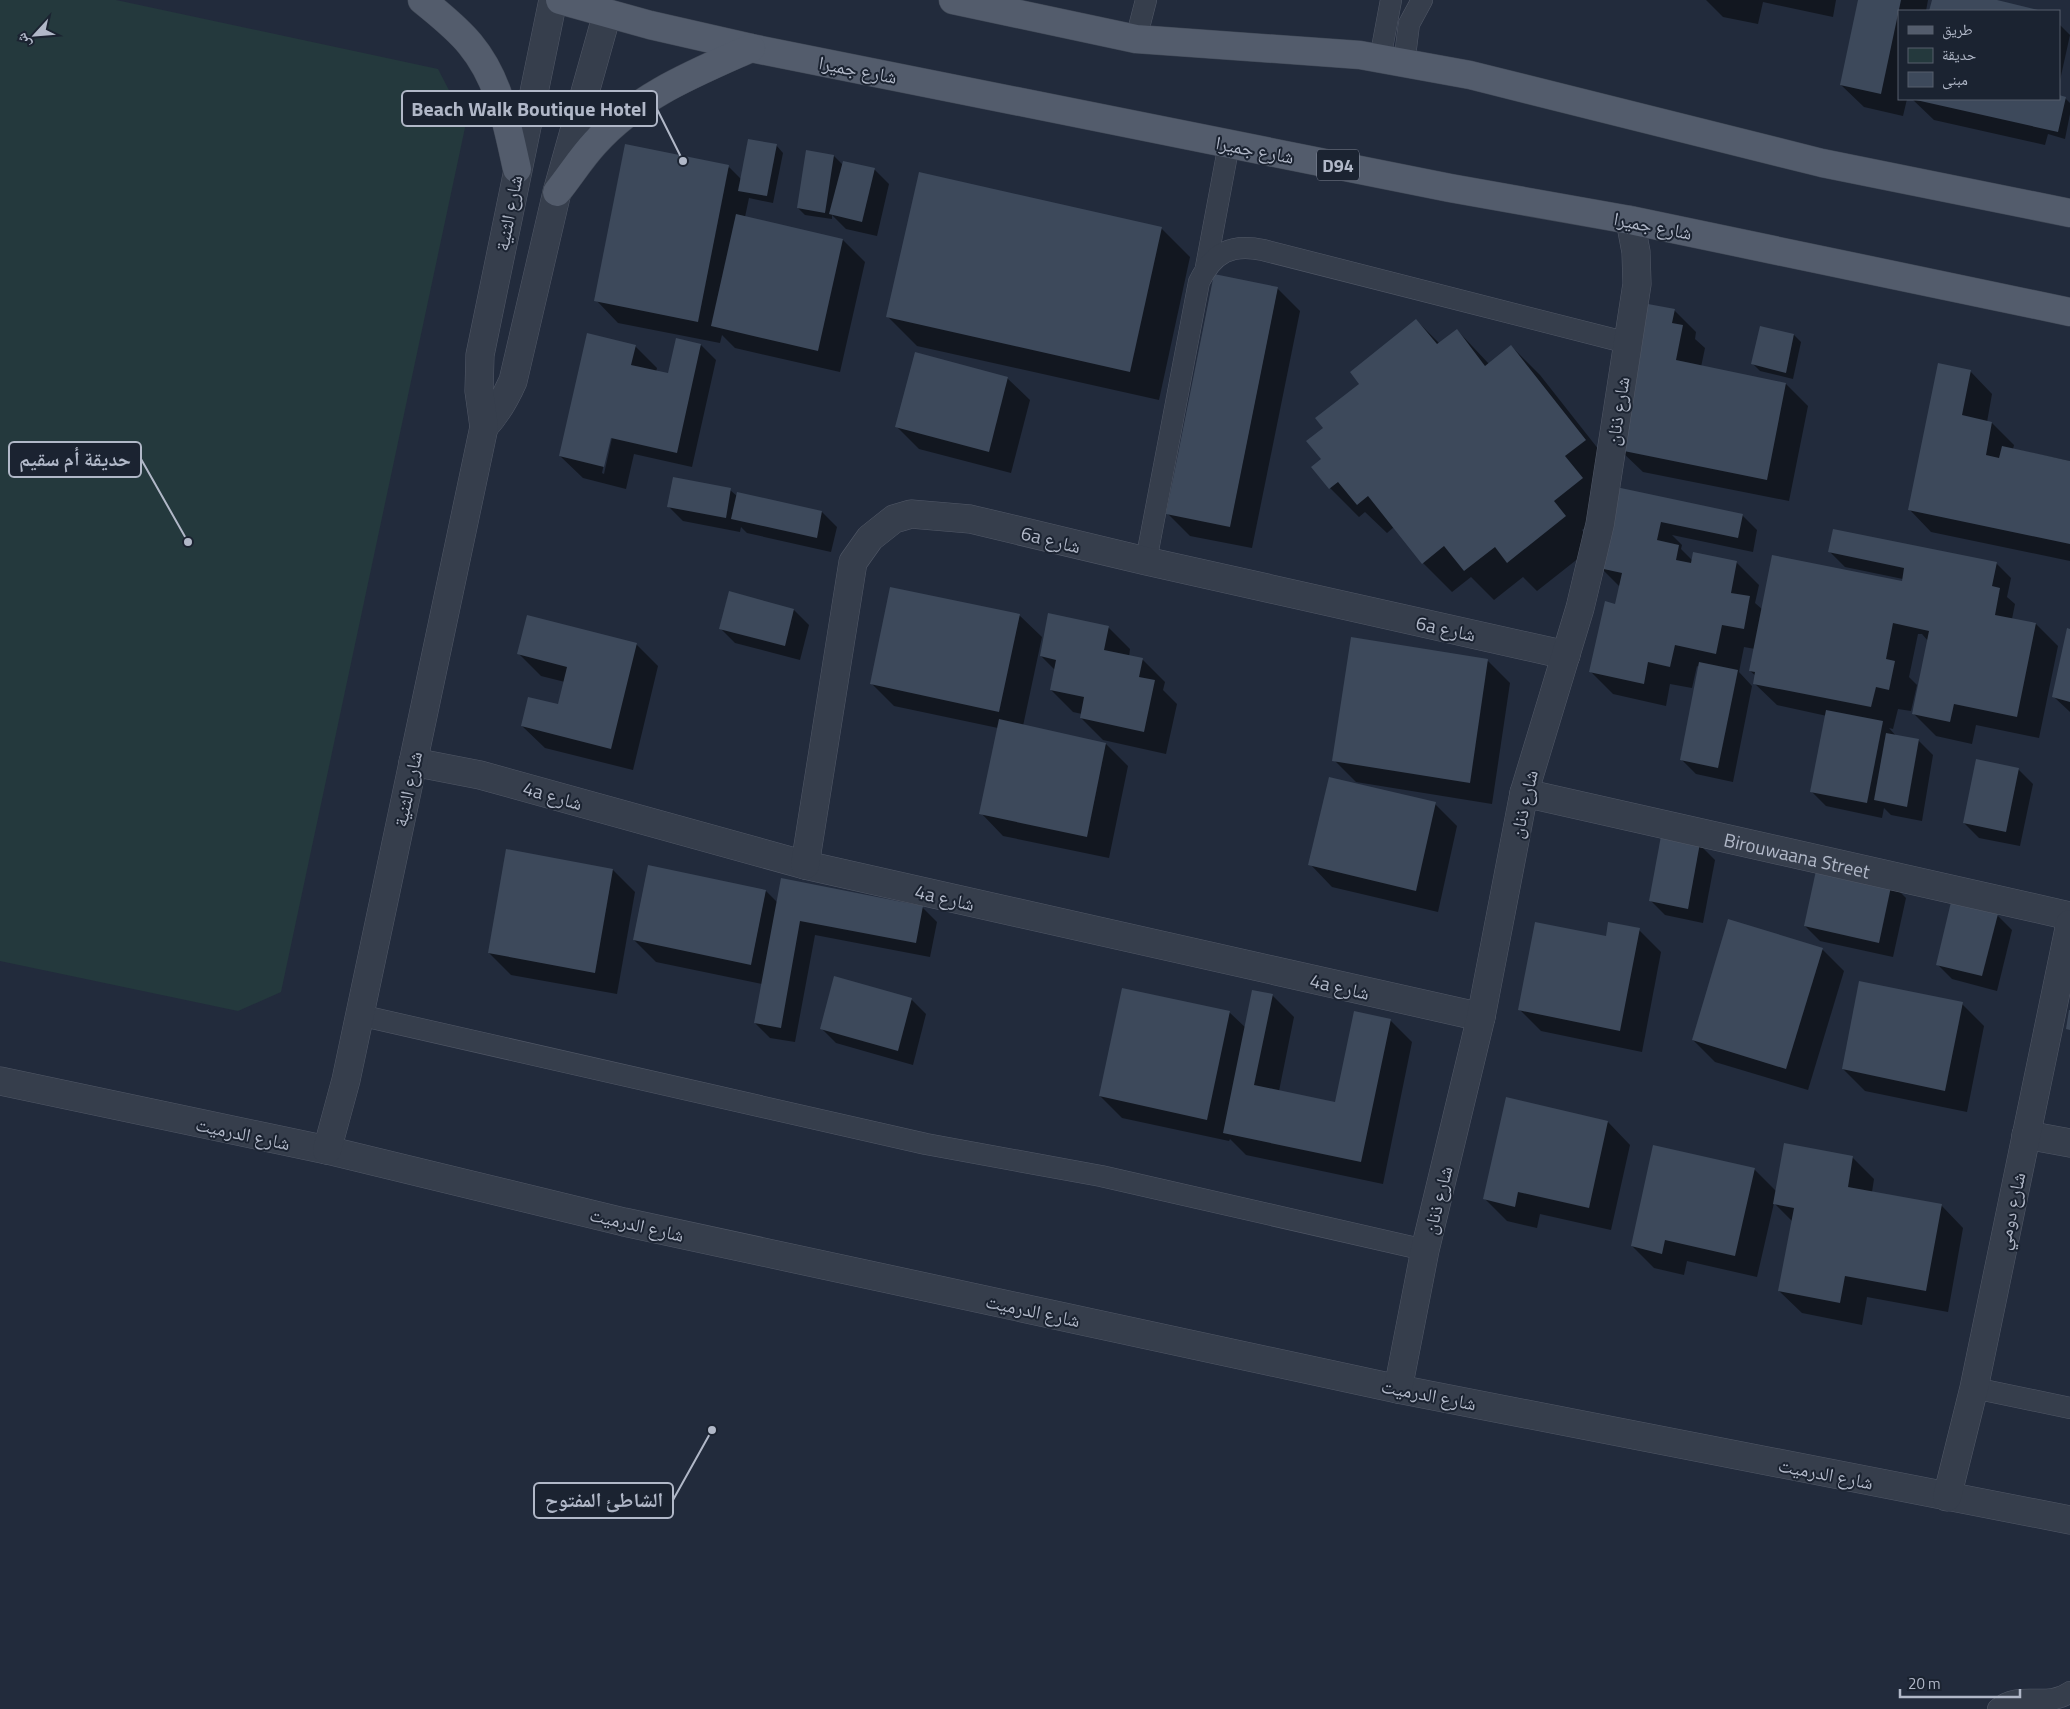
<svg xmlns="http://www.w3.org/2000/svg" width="2070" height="1709" viewBox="0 0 2070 1709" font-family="'Titillium Web','Noto Naskh Arabic',sans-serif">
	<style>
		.green { fill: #24393d }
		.shadow { fill: #0007; fill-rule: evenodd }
		.building { fill: #3d495b }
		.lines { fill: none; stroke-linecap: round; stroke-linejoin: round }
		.service-casing { stroke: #515867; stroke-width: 22 }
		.minor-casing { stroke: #515867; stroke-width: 29 }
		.primary-casing { stroke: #3f4755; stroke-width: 29 }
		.service { stroke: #363e4c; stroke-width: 21 }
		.minor { stroke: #363e4c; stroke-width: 28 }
		.primary { stroke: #535c6c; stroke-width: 28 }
		.labels { text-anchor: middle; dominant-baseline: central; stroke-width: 4; stroke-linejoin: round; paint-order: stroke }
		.shield { fill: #1b2331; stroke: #848b9b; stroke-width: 1 }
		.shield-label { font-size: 18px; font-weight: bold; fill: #b1b8c8 }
		.street-label { font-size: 19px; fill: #b1b8c8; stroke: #1b2331 }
		.leader { fill: none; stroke: #b1b8c8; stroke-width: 2 }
		.callout-dot { fill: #b1b8c8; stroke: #1b2331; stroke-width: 2 }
		.callout { fill: #1b2331; stroke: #b1b8c8; stroke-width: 2 }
		.callout-label { font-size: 20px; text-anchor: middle; font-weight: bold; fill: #b1b8c8 }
	</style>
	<rect width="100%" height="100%" fill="#222b3c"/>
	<polygon class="green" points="0,0 116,0 438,69 466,123 281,992 238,1011 0,961"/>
	<g class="shadow">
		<polygon points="1706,0 1836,0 1833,17 1763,2 1758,24 1723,17"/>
		<polygon points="1860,0 1928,0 1926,11 1899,11 1899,99 1907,99 1903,116 1864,107 1841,85"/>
		<polygon points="1933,0 1991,0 2039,11 1931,11"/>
		<polygon points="2059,24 2070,35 2059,85"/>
		<polygon points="2059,96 2065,98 2070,103 2070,114 2065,139 2048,134 2045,145 1934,120 1912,99 2059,99"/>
		<polygon points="776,145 783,153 773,203 749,198 745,217 843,240 865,262 840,372 735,348 722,335 720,343 618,323 596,300 729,167 741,179"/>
		<polygon points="834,156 843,165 875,170 889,184 877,236 846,229 832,215 832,219 805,215 798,208"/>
		<polygon points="1161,228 1190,257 1159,400 917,346 887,316"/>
		<polygon points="1277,288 1300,311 1252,548 1190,536 1167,513"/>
		<polygon points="1674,310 1696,332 1695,339 1705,348 1701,367 1786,384 1808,406 1789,501 1643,472 1620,450"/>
		<polygon points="1416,320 1440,344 1457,330 1489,364 1511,346 1540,375 1614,469 1611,507 1582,530 1594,546 1537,591 1523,577 1494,600 1471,577 1452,592 1423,563 1394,527 1387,533 1365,512 1359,517 1330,488 1323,459 1325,429"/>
		<polygon points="1761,327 1794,335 1801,342 1793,379 1760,371 1753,364"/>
		<path d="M677 340 701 345 716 360 692 467 634 454 626 489 583 478 560 456 635 346 657 368 656 372 669 376ZM610 435 612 438 604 474 602 473Z"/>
		<polygon points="1970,371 1992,394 1987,422 1992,423 2014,445 2013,449 2070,461 2070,561 1931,532 1909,509"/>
		<polygon points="1007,378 1030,400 1011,473 919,449 897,427"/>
		<polygon points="730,490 737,496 822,512 837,527 831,552 747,533 741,527 740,532 683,521 668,506"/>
		<polygon points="1612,511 1742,515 1757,530 1753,552 1672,535 1682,545 1681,549 1693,561 1736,562 1759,585 1755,603 1763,610 1902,583 1903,579 1845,567 1830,552 1996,563 2011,578 2007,597 2015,604 2012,619 2036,624 2058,646 2039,738 1976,725 1972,744 1936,736 1914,714 1928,641 1922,634 1918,634 1909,677 1917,685 1911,711 1898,709 1893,729 1889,728 1897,737 1918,740 1933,755 1922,821 1891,815 1884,808 1882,818 1826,806 1812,792 1827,716 1777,705 1754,683 1756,676 1750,671 1755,649 1744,647 1739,672 1752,686 1733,782 1696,774 1681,759 1699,667 1697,666 1692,688 1670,684 1666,706 1613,694 1591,672 1616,605 1620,587 1601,568"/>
		<polygon points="730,593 794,610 809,625 800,660 735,643 720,628"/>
		<polygon points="1019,615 1042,637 1023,726 1106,744 1128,766 1109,858 1003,836 981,813 998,728 894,706 872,684"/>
		<polygon points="1108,627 1130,649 1129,657 1143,660 1165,682 1163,690 1177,704 1166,754 1103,740 1081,718 1082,714 1073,712 1051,690 1055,670 1041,656"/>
		<polygon points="2070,630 2070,712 2054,697"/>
		<polygon points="636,644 658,666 633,770 545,748 522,726 559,706 565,682 541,676 519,654"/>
		<polygon points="1488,661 1510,683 1492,804 1356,782 1334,760"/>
		<polygon points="2018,769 2033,784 2020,846 1979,838 1964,823"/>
		<polygon points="1435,804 1457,826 1438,912 1332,887 1310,864"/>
		<polygon points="1700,845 1715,860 1703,923 1665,915 1650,900"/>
		<polygon points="507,851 613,870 635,892 617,994 511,975 489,953"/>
		<polygon points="1891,883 1906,898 1893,957 1820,941 1805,926"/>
		<polygon points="766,891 778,903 922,907 937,922 930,957 815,935 795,1042 770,1038 755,1023 762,984 656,962 634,940"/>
		<polygon points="1997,915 2012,930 1997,991 1952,979 1937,964"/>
		<polygon points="1639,930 1661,952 1642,1052 1541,1031 1519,1009 1607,938"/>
		<polygon points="1822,949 1844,971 1808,1090 1715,1062 1693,1040"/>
		<polygon points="1272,995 1294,1017 1279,1091 1336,1103 1390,1020 1412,1042 1383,1184 1246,1155 1230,1139 1229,1141 1122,1118 1100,1096 1229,1012 1246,1028"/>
		<polygon points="911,999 926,1014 913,1065 836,1043 821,1028"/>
		<polygon points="1962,1004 1984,1026 1967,1112 1865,1091 1843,1069"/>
		<polygon points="1608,1122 1630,1145 1611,1230 1540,1214 1537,1228 1507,1221 1485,1199"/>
		<polygon points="1852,1157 1874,1179 1872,1192 1941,1205 1963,1228 1948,1312 1867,1297 1862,1325 1802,1313 1779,1291 1792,1221 1774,1203 1757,1277 1687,1261 1684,1275 1654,1268 1632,1246 1754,1169 1777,1192"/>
	</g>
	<g class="building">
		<polygon points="1858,0 1901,0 1881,94 1840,85"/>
		<polygon points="1932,0 1997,0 2042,11 1929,11"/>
		<polygon points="2059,95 2066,97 2058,132 1916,100 2059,99"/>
		<polygon points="748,139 777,144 767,196 738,191"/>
		<polygon points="625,144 729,165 698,322 594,301"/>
		<polygon points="806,150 834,155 825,213 797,208"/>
		<polygon points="843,161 875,168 862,222 829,214"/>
		<polygon points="919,172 1162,227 1130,372 886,317"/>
		<polygon points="736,214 843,239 818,351 711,326"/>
		<polygon points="1214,274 1278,287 1230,527 1166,514"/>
		<polygon points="1648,304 1675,309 1672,323 1683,325 1676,360 1786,383 1767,480 1619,450"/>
		<polygon points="1416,319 1437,344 1457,329 1485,366 1511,345 1586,440 1565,456 1583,478 1554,501 1566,516 1507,563 1495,547 1464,571 1444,546 1422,564 1368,496 1357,505 1338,482 1329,489 1311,467 1321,459 1306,441 1323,428 1315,418 1359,384 1350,372"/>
		<polygon points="1760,326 1794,334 1786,373 1751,364"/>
		<polygon points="587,333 636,345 631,365 668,373 676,338 701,344 677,453 611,438 604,467 559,456"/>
		<polygon points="915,352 1008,377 989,452 895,427"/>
		<polygon points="1938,363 1971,370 1962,415 1992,422 1986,455 1999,458 2002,446 2070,461 2070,544 1908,510"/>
		<polygon points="673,477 731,488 726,518 667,507"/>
		<polygon points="1616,487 1743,514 1738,538 1661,522 1657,540 1679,545 1676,560 1691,563 1693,552 1737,561 1731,593 1750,596 1744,629 1722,625 1716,654 1675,645 1670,667 1648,662 1644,684 1589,672 1605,601 1615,604 1622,573 1599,568"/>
		<polygon points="737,492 822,511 817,538 731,519"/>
		<polygon points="1833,529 1997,562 1992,586 2000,588 1995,615 2036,623 2017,717 1954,704 1950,722 1912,714 1929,631 1893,623 1886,659 1895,661 1889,690 1876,687 1871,707 1753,684 1755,672 1749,671 1772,555 1902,581 1904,568 1828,552"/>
		<polygon points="890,587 1020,614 999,712 870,684"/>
		<polygon points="729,591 794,609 785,646 719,629"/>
		<polygon points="1048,613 1109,626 1104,650 1143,658 1139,677 1155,680 1144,732 1080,718 1084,697 1050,690 1056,660 1040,656"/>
		<polygon points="527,615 637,643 611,749 521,726 528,697 558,704 567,667 517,654"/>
		<polygon points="2067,628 2070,629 2070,702 2052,697"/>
		<polygon points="1351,637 1488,659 1470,783 1332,761"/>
		<polygon points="1699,662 1738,670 1718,768 1680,760"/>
		<polygon points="1826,710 1883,721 1867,803 1810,792"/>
		<polygon points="999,719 1106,743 1087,837 979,814"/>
		<polygon points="1886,733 1919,739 1907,807 1874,800"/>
		<polygon points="1976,759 2019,768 2006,832 1963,823"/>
		<polygon points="1329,777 1436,802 1416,891 1308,865"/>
		<polygon points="1661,836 1700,843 1688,909 1649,901"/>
		<polygon points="506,849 613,869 595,973 488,953"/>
		<polygon points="648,865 766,890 751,965 633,940"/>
		<polygon points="1817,866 1892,882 1879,943 1804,926"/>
		<polygon points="781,878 923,906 916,943 800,921 781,1028 754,1023"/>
		<polygon points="1951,902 1998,914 1982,976 1936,965"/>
		<polygon points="1728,919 1823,948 1786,1069 1692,1040"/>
		<polygon points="1535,922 1606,936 1608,922 1640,928 1620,1031 1518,1010"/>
		<polygon points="834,976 912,998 898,1051 820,1029"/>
		<polygon points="1859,981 1963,1002 1945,1091 1842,1069"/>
		<polygon points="1122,988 1230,1011 1207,1120 1099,1096"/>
		<polygon points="1252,990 1273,994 1254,1085 1335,1102 1354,1011 1391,1019 1361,1162 1223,1133"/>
		<polygon points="2069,1010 2070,1010 2070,1030 2066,1029"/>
		<polygon points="1506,1097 1608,1121 1589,1208 1518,1192 1515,1207 1483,1199"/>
		<polygon points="1784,1143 1853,1156 1848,1187 1942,1204 1926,1291 1845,1276 1840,1303 1778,1291 1794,1208 1773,1204"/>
		<polygon points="1653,1145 1755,1168 1735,1256 1665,1240 1662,1254 1631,1246"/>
	</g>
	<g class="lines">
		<defs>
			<g id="service">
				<polyline points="1136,39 1146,0"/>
				<polyline points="1380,59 1391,0"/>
				<polyline points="1404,64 1409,24 1422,0"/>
				<polyline points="1206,267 1229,144"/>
				<path d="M1146 561 1199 282C1213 253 1231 243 1263 250L1628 343"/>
				<polyline points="359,1015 926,1144 1101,1176 1425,1250"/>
				<polyline points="1974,1388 2070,1408"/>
				<path d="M1998 1709C2020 1690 2047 1709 2070 1692"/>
			</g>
			<g id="minor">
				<path d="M484 427C497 413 505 399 513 381L557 192 607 14"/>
				<polyline points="413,762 480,775 805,865 1481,1017"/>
				<path id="s1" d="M1524 793 2070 916"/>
				<polyline points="805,865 853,562 870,538 894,519 911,514 970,519 1146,561 1566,655"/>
				<polyline points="0,1081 327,1150 624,1222 1398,1389 2070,1520"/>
				<polyline points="2026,1135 2070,1143"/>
				<polyline points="327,1150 346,1080 484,427 479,391 480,355 553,0"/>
				<polyline points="1398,1389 1425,1250 1481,1017 1524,793 1580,608 1600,524 1637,284 1636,252 1630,220"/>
				<polyline points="1947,1497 1974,1388 2070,924"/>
			</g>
			<g id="primary">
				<path d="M422 0C439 14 456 27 470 44 500 80 507 125 517 169"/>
				<polyline points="560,0 650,25 751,48 1450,188 1630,220 2070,312"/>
				<polyline points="953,0 1136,39 1360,55 1470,75 1822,163 2070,213"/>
				<path d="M557 192C570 176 581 158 595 143 637 96 695 73 751 48"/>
			</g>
		</defs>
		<use href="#service" class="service-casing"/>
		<use href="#minor" class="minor-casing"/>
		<use href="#primary" class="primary-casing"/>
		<use href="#service" class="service"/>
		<use href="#minor" class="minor"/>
		<use href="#primary" class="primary"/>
	</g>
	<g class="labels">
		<rect class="shield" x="1317" y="149.5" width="42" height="31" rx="4"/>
		<g class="shield-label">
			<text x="1338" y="165">D94</text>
		</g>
		<g class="street-label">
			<text transform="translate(858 69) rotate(11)">شارع جميرا</text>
			<text transform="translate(1255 149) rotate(11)">شارع جميرا</text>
			<text transform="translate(508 213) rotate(-79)">شارع الثنية</text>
			<text transform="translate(1653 225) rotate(11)">شارع جميرا</text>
			<text transform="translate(1617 411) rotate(-81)">شارع ذنان</text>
			<text transform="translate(1051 539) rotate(14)">6a شارع</text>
			<text transform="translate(1446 628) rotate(12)">6a شارع</text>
			<text transform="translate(407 789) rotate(-78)">شارع الثنية</text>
			<text transform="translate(553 795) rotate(16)">4a شارع</text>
			<text transform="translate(1523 804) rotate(-77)">شارع ذنان</text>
			<text stroke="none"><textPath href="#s1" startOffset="280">Birouwaana Street</textPath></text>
			<text transform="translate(945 897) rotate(13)">4a شارع</text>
			<text transform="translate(1340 986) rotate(13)">4a شارع</text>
			<text transform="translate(243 1133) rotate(12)">شارع الدرميت</text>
			<text transform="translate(1437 1200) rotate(-76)">شارع ذنان</text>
			<text transform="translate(2010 1211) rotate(-78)">شارع دومي</text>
			<text transform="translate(637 1224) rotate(13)">شارع الدرميت</text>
			<text transform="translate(1033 1310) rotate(12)">شارع الدرميت</text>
			<text transform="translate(1429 1394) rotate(11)">شارع الدرميت</text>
			<text transform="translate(1826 1473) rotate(11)">شارع الدرميت</text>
		</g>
	</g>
	<path class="leader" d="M683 161L657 109M188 542L141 459M712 1430L673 1500"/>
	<g class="callout-dot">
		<circle cx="683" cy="161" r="5"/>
		<circle cx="188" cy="542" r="5"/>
		<circle cx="712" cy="1430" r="5"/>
	</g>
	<g class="callout">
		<rect x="402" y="91" width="255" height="35" rx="5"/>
		<rect x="9" y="442" width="132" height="35" rx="5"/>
		<rect x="534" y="1483" width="139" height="35" rx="5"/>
	</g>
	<g class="callout-label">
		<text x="529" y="116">Beach Walk Boutique Hotel</text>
		<text x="75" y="466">حديقة أم سقيم</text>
		<text x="604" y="1507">الشاطئ المفتوح</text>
	</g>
	<rect x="1898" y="10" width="162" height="90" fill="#1b2331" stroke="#575f6d"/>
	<rect x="1908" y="26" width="25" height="8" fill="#535c6c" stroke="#575f6d"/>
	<text x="1942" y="35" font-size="15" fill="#b1b8c8">طريق</text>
	<rect x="1908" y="48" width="25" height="15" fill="#24393d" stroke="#575f6d"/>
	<text x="1942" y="60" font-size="15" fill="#b1b8c8">حديقة</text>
	<rect x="1908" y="72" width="25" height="15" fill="#3d495b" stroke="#575f6d"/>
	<text x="1942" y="85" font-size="15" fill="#b1b8c8">مبنى</text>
	<g transform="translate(35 35) rotate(244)" stroke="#1b2331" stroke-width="4" paint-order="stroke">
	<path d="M0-4L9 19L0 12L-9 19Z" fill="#b1b8c8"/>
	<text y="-8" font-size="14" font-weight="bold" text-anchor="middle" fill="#b1b8c8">ش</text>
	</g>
	<path d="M1900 1689v8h120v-8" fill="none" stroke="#b1b8c8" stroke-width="2.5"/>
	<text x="1908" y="1689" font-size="15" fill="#b1b8c8" stroke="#1b2331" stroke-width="4" paint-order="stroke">20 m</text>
</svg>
